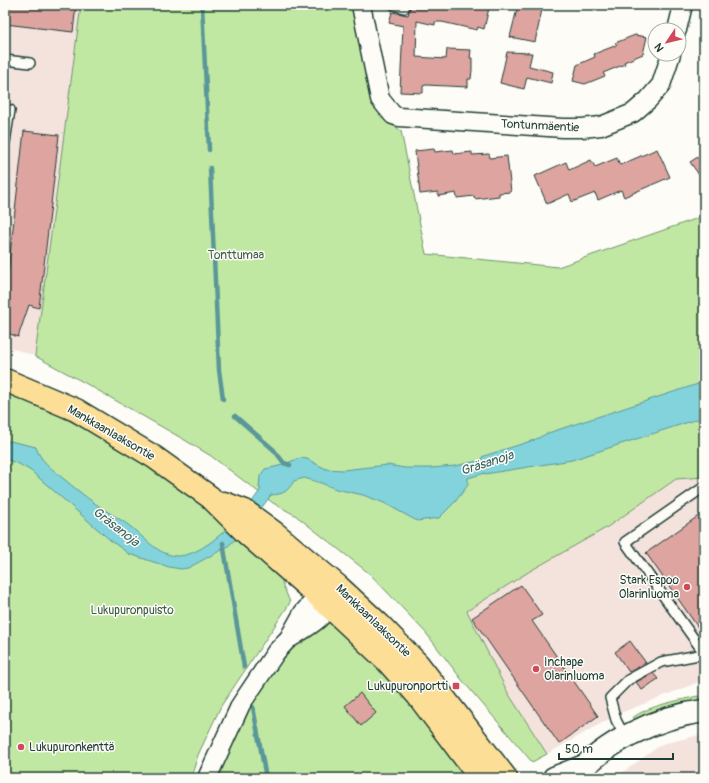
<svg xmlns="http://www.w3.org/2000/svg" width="709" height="783" viewBox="0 0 709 783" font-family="Pangolin,sans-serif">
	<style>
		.built { fill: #f4e2dd }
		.green { fill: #c1e8a3; stroke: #70926c }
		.water { fill: #82d3db; stroke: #5a9798 }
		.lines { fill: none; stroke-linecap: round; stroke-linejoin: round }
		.stream { stroke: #5a9798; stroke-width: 4.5 }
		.building { fill: #dea4a0; stroke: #1f3d34 }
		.lane-casing { stroke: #1f3d34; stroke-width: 12 }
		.street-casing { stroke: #1f3d34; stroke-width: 21 }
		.secondary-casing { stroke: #1f3d34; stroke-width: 25 }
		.primary-casing { stroke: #1f3d34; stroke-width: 25 }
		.lane { stroke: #fdfcf7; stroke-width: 9 }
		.street { stroke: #fdfcf7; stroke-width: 18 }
		.secondary { stroke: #fdfcf7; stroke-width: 22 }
		.primary { stroke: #fdde96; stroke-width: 22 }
		.poi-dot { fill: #d1495b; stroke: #fdfcf7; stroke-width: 1.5 }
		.labels { text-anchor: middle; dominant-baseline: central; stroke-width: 3; stroke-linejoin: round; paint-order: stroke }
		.street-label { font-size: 12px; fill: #1f3d34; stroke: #fdfcf7 }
		.park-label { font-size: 12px; fill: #3f5f4a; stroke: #fdfcf7 }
		.poi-label { font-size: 12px; fill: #1f3d34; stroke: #fdfcf7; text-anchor: end }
		.water-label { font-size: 13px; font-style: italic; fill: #38625e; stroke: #fdfcf7 }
	</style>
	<rect width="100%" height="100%" fill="#fdfcf7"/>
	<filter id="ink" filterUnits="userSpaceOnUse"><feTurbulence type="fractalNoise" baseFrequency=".025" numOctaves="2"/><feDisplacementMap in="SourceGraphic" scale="8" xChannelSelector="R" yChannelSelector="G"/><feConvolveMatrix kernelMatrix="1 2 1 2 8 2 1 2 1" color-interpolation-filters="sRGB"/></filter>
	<g filter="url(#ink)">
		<g class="built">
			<polygon points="5,5 81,5 35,356 5,346"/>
			<polygon points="704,477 704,680 618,714 547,754 508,693 467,611 530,571 606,528 676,479"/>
			<polygon points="704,734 704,778 615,778 662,744"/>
		</g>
		<g class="green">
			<path d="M81 5H353L369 93C376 114 384 118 401 131L426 254 558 267 704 216V477L676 479 606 528 530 571 467 611 508 693 547 754 532 762 462 680 426 633 370 574 295 515 273 503 211 456 183 439 85 383 35 356Z"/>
			<polygon points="5,391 29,400 93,433 153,468 215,513 285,572 282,583 290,602 288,606 221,706 198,755 191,778 5,778"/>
			<polygon points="329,622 340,625 357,640 472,778 215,778 246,710 290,647 317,627"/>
			<path d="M698 696 700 701 635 720 632 718C650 705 677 701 698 696Z"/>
		</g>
		<g class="water">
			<path d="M704 382V417L572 460 485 474V473L468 478V485L455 502 439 518 417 521 384 503 363 495 336 489 321 483 304 478 294 481C287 492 284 494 271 495L260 510 249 506 261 489 259 488 260 476 265 469 279 466 300 458 307 459 326 469 343 470 387 465 405 468H431L455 466 482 460V457L487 455 534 440 548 433Z"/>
			<path d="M10 441 36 447C40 460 49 466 59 475 75 488 90 501 108 512 115 517 124 521 131 527 145 538 158 555 177 556 196 556 217 538 230 526L239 536 227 547 188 568 181 569 169 567 129 554 110 540 31 471 19 464 5 459V442Z"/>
		</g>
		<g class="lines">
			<g class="stream">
				<polyline points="202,5 209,150"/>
				<polyline points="210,168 219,370 223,399"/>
				<polyline points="235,416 274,450 284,463 290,465"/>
				<polyline points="223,543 244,667"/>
				<polyline points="253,707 266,778"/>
			</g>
		</g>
		<g class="building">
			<polygon points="5,5 76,5 73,32 5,24"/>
			<polygon points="411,5 477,5 489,8 484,29 478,27 477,30 442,22 435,22 435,25 417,21 416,57 446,59 447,49 471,50 470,58 472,58 472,70 471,79 468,79 468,87 426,85 423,86 423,93 400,92 403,26 389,23 392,12 408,15"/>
			<polygon points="518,5 543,5 535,42 510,37"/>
			<polygon points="635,35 647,37 643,54 624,62 625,64 603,73 605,76 585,84 573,81 577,65 595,57 594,54 617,45 615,43"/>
			<polygon points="507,52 532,53 529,66 553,72 551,83 527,77 524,89 500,83"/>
			<polygon points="24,131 59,135 39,308 29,305 18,337 5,332 5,299"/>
			<polygon points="434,149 435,152 453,150 454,154 472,152 472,155 489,154 490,158 507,156 511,192 499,193 499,196 475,199 474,196 457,198 456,193 438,196 438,192 420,194 415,151"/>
			<polygon points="657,149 670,177 624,197 621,190 598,200 595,193 572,202 569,194 547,204 535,176 566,162 569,170 591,160 595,167 617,158 620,165"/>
			<polygon points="704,153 704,182 690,162"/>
			<polygon points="704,512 704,636 646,553"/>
			<polygon points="521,585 542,615 532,621 598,716 559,744 472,618"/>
			<polygon points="630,641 646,663 629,672 615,652"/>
			<polygon points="653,673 658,679 642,690 636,682"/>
			<polygon points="360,693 376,713 361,726 345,706"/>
		</g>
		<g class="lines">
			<defs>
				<g id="lane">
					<polyline points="394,5 404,8 405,5"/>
					<polyline points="5,60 30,63"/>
					<polyline points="5,109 10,110 5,142"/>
					<polyline points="704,487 625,542 704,653"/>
					<polyline points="625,737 616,720 610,698 628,680 661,662 704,654"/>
				</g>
				<g id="street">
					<polyline points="361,5 380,99 393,115 399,117 563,128 582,128 601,126 633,113 648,100 661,85 671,54"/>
					<polyline points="677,30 683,5"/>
					<path d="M290 638C311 625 325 618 336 595"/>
					<polyline points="207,778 241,704 276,652 289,638 303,613 318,596 330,591"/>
				</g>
				<g id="secondary">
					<polyline points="554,778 582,767"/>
					<path d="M573 778C605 742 656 717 704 711"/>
				</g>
				<g id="primary">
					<polyline points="5,380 76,410 154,457 210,497 246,533 318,596 386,660 418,696 480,778"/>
					<polyline points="224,503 245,511 275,533 339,587 380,625 418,664 506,778"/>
				</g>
			</defs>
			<use href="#lane" class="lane-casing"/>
			<use href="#street" class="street-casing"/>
			<use href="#secondary" class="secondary-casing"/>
			<use href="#primary" class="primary-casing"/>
			<use href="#lane" class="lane"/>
			<use href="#street" class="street"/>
			<use href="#secondary" class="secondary"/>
			<use href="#primary" class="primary"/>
		</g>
	</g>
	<g class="poi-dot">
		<circle cx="687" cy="587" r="4"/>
		<circle cx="536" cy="669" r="4"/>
		<rect x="452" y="682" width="8" height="8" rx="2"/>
		<circle cx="21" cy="747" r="4"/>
	</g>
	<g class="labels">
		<g class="street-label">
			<text transform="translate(540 126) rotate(3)">Tontunmäentie</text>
			<text transform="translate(111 433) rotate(30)">Mankkaanlaaksontie</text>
			<text transform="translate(373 621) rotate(44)">Mankkaanlaaksontie</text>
		</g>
		<g class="park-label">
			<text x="236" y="255">Tonttumaa</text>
			<text x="132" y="610">Lukupuronpuisto</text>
		</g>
		<g class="poi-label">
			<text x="679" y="580">Stark Espoo<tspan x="679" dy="14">Olarinluoma</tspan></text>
			<text x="544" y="662" text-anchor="start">Inchape<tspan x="544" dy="14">Olarinluoma</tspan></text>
			<text x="448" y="686">Lukupuronportti</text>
			<text x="29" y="747" text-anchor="start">Lukupuronkenttä</text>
		</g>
		<g class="water-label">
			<text transform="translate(487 463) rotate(-18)">Gräsanoja</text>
			<text transform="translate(116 527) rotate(38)">Gräsanoja</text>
		</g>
	</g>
	<rect width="709" height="783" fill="none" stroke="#fdfcf7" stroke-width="20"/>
	<rect x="10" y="10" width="689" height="763" fill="none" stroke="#1f3d34" stroke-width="1.5" filter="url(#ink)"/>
	<g transform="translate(667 42) rotate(235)"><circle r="19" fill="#fdfcf7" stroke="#a4b0a9"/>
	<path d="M0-3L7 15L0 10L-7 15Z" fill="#d1495b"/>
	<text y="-6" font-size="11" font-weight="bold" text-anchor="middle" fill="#1f3d34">N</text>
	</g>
	<path d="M559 753v6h114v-6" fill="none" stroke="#1f3d34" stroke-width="2"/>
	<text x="565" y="753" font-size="12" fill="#1f3d34" stroke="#fdfcf7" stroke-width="3" paint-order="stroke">50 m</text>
</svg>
